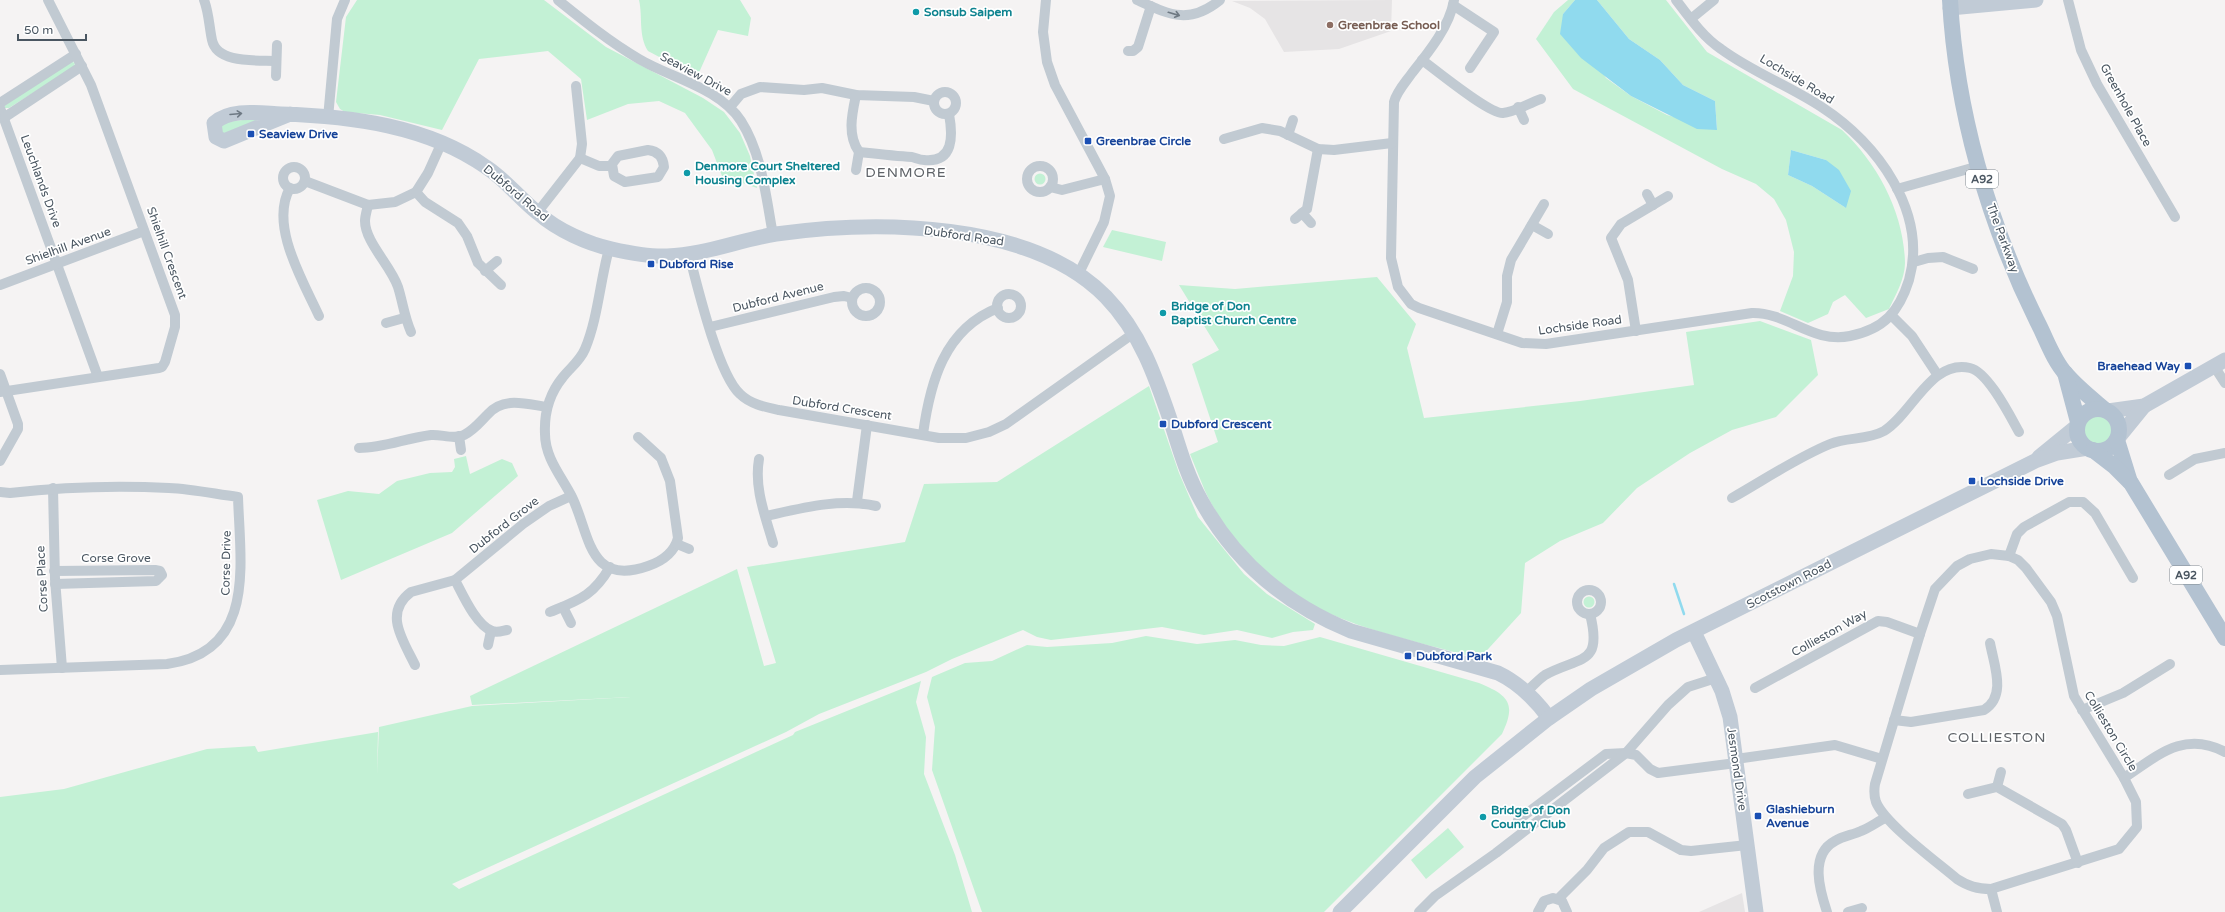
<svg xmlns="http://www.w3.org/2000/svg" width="2225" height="912" viewBox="0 0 2225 912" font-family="'Varela Round',sans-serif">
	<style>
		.education { fill: #e6e4e5 }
		.green { fill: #c3f1d5; fill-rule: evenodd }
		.water { fill: #90daee }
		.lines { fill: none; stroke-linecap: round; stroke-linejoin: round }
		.stream { stroke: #90daee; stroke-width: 2.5 }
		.street { stroke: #c1cad2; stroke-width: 10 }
		.secondary { stroke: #c1cbd6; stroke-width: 15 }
		.primary { stroke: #b3c2d1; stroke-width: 16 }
		.oneway { stroke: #6e7983 }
		.oneway2 { stroke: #6e7984 }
		.culture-dot { fill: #0f9aa8; stroke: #fff; stroke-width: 1.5 }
		.education-dot { fill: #8d6e63; stroke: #fff; stroke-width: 1.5 }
		.transit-dot { fill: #1a4fb4; stroke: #fff; stroke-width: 1.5 }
		.labels { text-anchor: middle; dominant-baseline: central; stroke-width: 3.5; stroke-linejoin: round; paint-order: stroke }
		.shield { fill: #fff; stroke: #808990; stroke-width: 1 }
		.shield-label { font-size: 11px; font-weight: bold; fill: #4a5661 }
		.culture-label { font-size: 12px; font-weight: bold; fill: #0d838f; stroke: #fff; text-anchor: start }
		.education-label { font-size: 12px; font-weight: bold; fill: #785e54; stroke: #fff; text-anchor: start }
		.street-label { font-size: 12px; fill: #4a5661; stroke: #fff }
		.transit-label { font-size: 12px; font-weight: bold; fill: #164399; stroke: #fff; text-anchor: start }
		.quarter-label { font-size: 14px; letter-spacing: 1px; fill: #5f6368; stroke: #fff }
	</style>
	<rect width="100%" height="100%" fill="#f5f3f3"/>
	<g class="education">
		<polygon points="1392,0 1391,31 1339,49 1284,52 1265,19 1250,8 1232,1"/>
		<polygon points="1742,893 1745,912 1699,912"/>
	</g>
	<g class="green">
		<polygon points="357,0 544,0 606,47 703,98 724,112 740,133 750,156 757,188 722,176 712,150 685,113 659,101 628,104 587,120 581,79 548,51 479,59 442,130 380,115 345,112 340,109 336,102 346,17"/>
		<path d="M639 0H740L751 18 748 36 718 30 697 77 648 51C638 35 643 17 639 0Z"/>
		<path d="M1568 0H1575L1563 14 1606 78 1631 96 1667 115 1717 129 1715 101 1683 85 1660 60 1629 39 1597 0H1666L1707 52 1842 130C1878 164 1904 213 1905 263 1905 279 1895 296 1889 309L1866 318 1845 295 1833 302 1828 314 1808 323 1780 311 1793 276 1794 252 1786 220 1774 199 1756 184 1722 169 1573 89 1536 39 1554 12ZM1791 150 1826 160 1846 208 1812 186 1788 175Z"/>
		<polygon points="70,61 75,63 74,67 9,108 5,108 4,106"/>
		<polygon points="261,118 234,134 222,133 220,126 225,122"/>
		<circle cx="1040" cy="179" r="5.5"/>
		<polygon points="1112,230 1166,242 1162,261 1103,247"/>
		<path d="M1377 277 1416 324 1407 348 1424 418 1580 401 1694 385 1686 332 1760 321 1811 340 1818 375 1776 417 1732 430 1690 453 1637 488 1603 523 1560 541 1525 563 1521 613 1479 659C1428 644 1366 632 1320 609 1272 584 1227 539 1205 491 1200 479 1195 466 1190 454L1218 442 1192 364 1219 350 1179 285 1235 289Z"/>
		<polygon points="1149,386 1179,473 1198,517 1244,574 1267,594 1315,624 1313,630 1293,632 1272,638 1237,630 1204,635 1162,627 1051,640 1037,637 1023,630 952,659 926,672 819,714 786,732 452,884 459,889 793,735 795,732 921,681 916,702 926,737 924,774 955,855 972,912 0,912 0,797 64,789 207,749 255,746 258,752 378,732 377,774 379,727 472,706 631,697 472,705 470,696 737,569 764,666 776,663 747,567 905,542 924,484 997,482"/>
		<circle cx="2098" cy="430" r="14"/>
		<polygon points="466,456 470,474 502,459 512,463 518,476 452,533 341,580 317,500 348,491 379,494 397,481 430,473 452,472 455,467 454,459"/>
		<circle cx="1589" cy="602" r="5.5"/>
		<path d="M1146 636 1197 644 1235 640 1261 645 1284 646 1320 637 1479 683C1508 695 1517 703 1502 734L1324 912H982L932 770 935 727 927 697 932 677 965 663 992 661 1027 645 1047 647 1112 643Z"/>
		<polygon points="1448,828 1464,847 1426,879 1411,860"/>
	</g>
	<g class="water">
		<polygon points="1575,0 1597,0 1629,39 1660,60 1683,85 1715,101 1717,130 1697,129 1631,96 1581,58 1560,34 1563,14"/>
		<polygon points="1791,150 1826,160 1839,170 1851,191 1846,208 1812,186 1788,175"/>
	</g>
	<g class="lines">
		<polyline class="stream" points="1674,584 1684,614"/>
		<g class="street">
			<path d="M204 0C209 13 209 26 212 40 217 64 257 60 276 61"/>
			<path d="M558 0C584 21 610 42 639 59 671 78 720 88 741 121 762 154 766 197 773 235"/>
			<polyline points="1046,0 1043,32 1047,62 1055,85 1105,179 1110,196 1104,222 1079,273"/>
			<path d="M1137 0C1170 15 1189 25 1220 0"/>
			<path d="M1454 0C1450 26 1428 53 1412 73 1405 83 1397 91 1394 102L1391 258 1398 287 1411 304 1419 308 1522 343 1546 344 1752 313C1787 312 1813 344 1850 336 1884 329 1899 312 1909 280 1928 212 1877 143 1823 108 1790 86 1752 72 1721 49 1703 37 1689 17 1676 0"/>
			<polyline points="2068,0 2081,50 2097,84 2175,217"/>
			<polyline points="1453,5 1494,32 1470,68"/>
			<polyline points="1692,18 1714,0"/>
			<polyline points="1128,51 1133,51 1138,47 1151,6"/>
			<path d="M1422 60C1436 70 1489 114 1503 113 1515 112 1529 103 1541 99"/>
			<polyline points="276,76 277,45"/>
			<circle cx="945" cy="103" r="11"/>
			<polyline points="0,103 76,54"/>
			<polyline points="730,107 741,94 760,87 804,90 822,88 856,95 914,97 934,101"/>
			<polyline points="1518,107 1524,120"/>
			<polyline points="0,108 98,377"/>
			<polyline points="5,117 82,66"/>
			<polyline points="328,118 337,19 345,0"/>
			<polyline points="1288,135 1293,120"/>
			<polyline points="1224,139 1262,128 1280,131 1318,149 1334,150 1392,143"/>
			<path d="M648 150C658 151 663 157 664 167L658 177 625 182 614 176 612 164 618 156Z"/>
			<path d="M859 152C877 154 894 156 912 157 916 158 920 160 924 160 954 163 953 136 949 114"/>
			<polyline points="580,158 599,166 612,166"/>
			<circle cx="1040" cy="179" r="13"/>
			<circle cx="294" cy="178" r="11"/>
			<path d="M856 170 859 152C847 135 852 114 856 95"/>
			<polyline points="305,181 368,205 395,202 416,192 428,173 442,142"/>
			<polyline points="1050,187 1062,190 1105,179"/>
			<path d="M290 188C269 225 303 281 319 316"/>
			<polyline points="1897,189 1979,166"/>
			<polyline points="416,192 425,202 458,223 467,236 478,263 501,285"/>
			<polyline points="1647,194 1653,205"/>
			<path d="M368 205C367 210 365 216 365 221 365 242 391 266 398 287 403 303 404 316 411 332"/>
			<polyline points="537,213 580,158 582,144 576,86"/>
			<polyline points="1302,213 1311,223"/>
			<polyline points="1295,219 1307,209 1318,149"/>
			<polyline points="1532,225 1548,234"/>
			<path d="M609 249C600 281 598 318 585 349 580 361 570 368 563 377 549 394 544 413 545 434 545 458 562 477 572 497 590 534 588 587 648 566 663 561 674 553 678 538L670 481 661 458 638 437"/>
			<path d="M689 254C697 285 718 374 740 394 750 404 765 407 779 410L939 438H966L989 432 1006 424 1134 333"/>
			<polyline points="1914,262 1928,258 1943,257 1973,269"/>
			<polyline points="485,271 497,261"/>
			<polyline points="0,285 144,231"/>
			<circle cx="866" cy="302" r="14"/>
			<circle cx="1009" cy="306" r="12"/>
			<polyline points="1892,316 1912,336 1937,374"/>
			<polyline points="386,323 404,318"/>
			<polyline points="710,327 834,297 844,296 852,298"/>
			<polyline points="1636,331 1628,280 1611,238 1621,224 1668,196"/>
			<polyline points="1497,334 1507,302 1507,276 1511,260 1544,204"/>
			<polyline points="2214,366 2225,383"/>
			<polyline points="0,374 18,424 18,429 0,461"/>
			<polyline points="0,392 159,368 162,367 165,362 175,327 175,315 91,85 48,0"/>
			<path d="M923 434C930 383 944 329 998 308"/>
			<polyline points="459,436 461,450"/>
			<path d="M359 448C384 448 406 438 431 435 441 434 454 440 464 435 474 430 480 422 487 415 503 396 526 404 547 407"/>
			<path d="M759 459C754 488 765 515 773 543"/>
			<polyline points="2169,475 2195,459 2225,453"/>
			<polyline points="53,488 55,579 62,668"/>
			<path d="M0 492 10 493C63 487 115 485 169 488 192 489 215 494 238 497 240 563 257 652 167 664L0 670"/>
			<path d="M1732 498C1764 480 1796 458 1830 444 1847 437 1868 440 1884 431 1912 414 1931 359 1970 368 1988 372 2010 416 2019 432"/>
			<polyline points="857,501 867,425"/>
			<path d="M766 516C802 508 839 498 876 506"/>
			<polyline points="677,544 689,549"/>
			<path d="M1991 554 2009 556 2018 560 2026 568 2051 602 2057 616 2074 696 2124 778 2136 802 2137 827 2119 849 1991 889C1977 889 1968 886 1957 879 1937 862 1885 824 1876 802 1874 796 1874 790 1875 784L1920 634 1935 589 1957 566 1970 559Z"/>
			<polyline points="2009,556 2017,534 2024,527 2069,502 2083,502 2095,513 2133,578"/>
			<polyline points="54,571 155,570 160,571 162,575 156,581 55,584"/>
			<path d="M455 580C463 595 476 625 492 631 497 633 502 631 507 630"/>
			<circle cx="1589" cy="602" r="12"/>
			<polyline points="563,607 571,623"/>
			<path d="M550 612C579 600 593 596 610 567"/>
			<polyline points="488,645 491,631"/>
			<path d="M415 665C403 640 383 613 411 592L455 580 523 524 549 506 571 496"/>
			<polyline points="1755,688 1878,621 1887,622 1920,634"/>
			<path d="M1526 692C1533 686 1538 680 1545 675 1580 656 1603 666 1590 614"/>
			<polyline points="2082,710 2123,693 2170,664"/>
			<path d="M1894 720 1911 722 1984 710C2007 696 1994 665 1990 643"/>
			<polyline points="1736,759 1835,745 1882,759"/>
			<path d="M2124 778C2157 756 2184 730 2225 752"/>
			<polyline points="1997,787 2001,772"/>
			<polyline points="1968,794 1997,787 2062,824 2066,830 2078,863"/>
			<polyline points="1518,820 1606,754 1626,753 1636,755 1650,769 1658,773 1736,763"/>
			<polyline points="1991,889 1997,912"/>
			<polyline points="1558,899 1587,870 1604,848 1629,832 1648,832 1681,850 1691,851 1747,845"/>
			<polyline points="1419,912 1435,896 1496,853 1626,753 1668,705 1688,687 1716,678"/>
			<polyline points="1538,912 1544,901 1553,898 1562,901 1567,912"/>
			<path d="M1827 912C1820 891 1809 855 1835 841 1843 836 1852 835 1861 831 1869 828 1877 822 1885 818"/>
			<polyline points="1848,912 1862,908"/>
		</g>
		<g class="secondary">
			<polyline points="1950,8 2036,0"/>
			<path d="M290 114 224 141 216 137 214 123C231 108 259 113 281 114 351 116 428 126 486 167 506 180 520 199 538 213 557 230 588 244 612 249 630 253 649 257 667 256 704 255 739 240 776 234 875 220 1031 220 1106 297 1141 333 1156 378 1172 425 1180 451 1188 478 1202 502 1236 563 1287 605 1351 631L1498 673C1519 683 1535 699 1549 718"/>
			<polyline points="2108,411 2144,406 2225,360"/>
			<polyline points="2118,438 2144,406"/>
			<polyline points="2039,457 2077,426"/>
			<polyline points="1694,632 1722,691 1730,717 1756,912"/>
			<polyline points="1340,912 1475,777 1549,718 1591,689 1676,640 2035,461 2057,453 2088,448"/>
		</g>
		<g class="primary">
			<path d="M1950 0C1956 110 1988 222 2037 321 2046 338 2053 360 2066 374 2077 387 2091 398 2104 409"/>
			<polyline points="2065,373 2078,422"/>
			<circle cx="2098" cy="430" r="21"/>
			<polyline points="2117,440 2130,482"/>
			<polyline points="2093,450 2115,467 2131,483 2225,638"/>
		</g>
	</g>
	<defs><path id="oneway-shaft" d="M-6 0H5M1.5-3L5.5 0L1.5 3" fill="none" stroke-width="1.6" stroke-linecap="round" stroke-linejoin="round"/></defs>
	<use class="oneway" href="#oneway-shaft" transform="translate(1174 14) rotate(16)"/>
	<use class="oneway2" href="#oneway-shaft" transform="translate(236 114) rotate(-5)"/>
	<g class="culture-dot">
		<circle cx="916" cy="12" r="4"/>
		<circle cx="687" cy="173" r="4"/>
		<circle cx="1163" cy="313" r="4"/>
		<circle cx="1483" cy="817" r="4"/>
	</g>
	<circle class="education-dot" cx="1330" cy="25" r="4"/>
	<g class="transit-dot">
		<rect x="247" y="130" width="8" height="8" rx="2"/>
		<rect x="1084" y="137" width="8" height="8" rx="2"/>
		<rect x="647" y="260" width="8" height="8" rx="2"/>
		<rect x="2184" y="362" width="8" height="8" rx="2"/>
		<rect x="1159" y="420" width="8" height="8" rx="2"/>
		<rect x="1968" y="477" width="8" height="8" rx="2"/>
		<rect x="1404" y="652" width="8" height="8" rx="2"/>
		<rect x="1754" y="812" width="8" height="8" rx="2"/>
	</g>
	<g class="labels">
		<g class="shield">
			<rect x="1966" y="170" width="32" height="18" rx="3"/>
			<rect x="2170" y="566" width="32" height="18" rx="3"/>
		</g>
		<g class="shield-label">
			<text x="1982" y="179">A92</text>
			<text x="2186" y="575">A92</text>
		</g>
		<g class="culture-label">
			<text x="924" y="12">Sonsub Saipem</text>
			<text x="695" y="166">Denmore Court Sheltered<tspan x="695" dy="14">Housing Complex</tspan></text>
			<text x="1171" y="306">Bridge of Don<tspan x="1171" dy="14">Baptist Church Centre</tspan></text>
			<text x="1491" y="810">Bridge of Don<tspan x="1491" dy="14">Country Club</tspan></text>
		</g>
		<g class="education-label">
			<text x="1338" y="25">Greenbrae School</text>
		</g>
		<g class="street-label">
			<text transform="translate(696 74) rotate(28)">Seaview Drive</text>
			<text transform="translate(1797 79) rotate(31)">Lochside Road</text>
			<text transform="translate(2126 105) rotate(61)">Greenhole Place</text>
			<text transform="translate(41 181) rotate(70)">Leuchlands Drive</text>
			<text transform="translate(516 193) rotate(40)">Dubford Road</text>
			<text transform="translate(964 236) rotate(8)">Dubford Road</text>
			<text transform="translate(2003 238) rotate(70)">The Parkway</text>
			<text transform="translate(68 246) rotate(-20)">Shielhill Avenue</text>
			<text transform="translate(167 253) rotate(70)">Shielhill Crescent</text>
			<text transform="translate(778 297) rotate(-14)">Dubford Avenue</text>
			<text transform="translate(1580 325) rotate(-8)">Lochside Road</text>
			<text transform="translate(842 408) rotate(9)">Dubford Crescent</text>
			<text transform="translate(504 525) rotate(-38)">Dubford Grove</text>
			<text x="116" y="558">Corse Grove</text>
			<text transform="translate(226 563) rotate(-89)">Corse Drive</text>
			<text transform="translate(42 579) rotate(-93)">Corse Place</text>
			<text transform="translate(1789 584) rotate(-27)">Scotstown Road</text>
			<text transform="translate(1829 633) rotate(-29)">Collieston Way</text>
			<text transform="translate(2111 731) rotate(59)">Collieston Circle</text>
			<text transform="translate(1737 769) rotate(82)">Jesmond Drive</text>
		</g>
		<g class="transit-label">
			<text x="259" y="134">Seaview Drive</text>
			<text x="1096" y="141">Greenbrae Circle</text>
			<text x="659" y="264">Dubford Rise</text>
			<text x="2180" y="366" text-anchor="end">Braehead Way</text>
			<text x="1171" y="424">Dubford Crescent</text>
			<text x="1980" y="481">Lochside Drive</text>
			<text x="1416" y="656">Dubford Park</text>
			<text x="1766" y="809">Glashieburn<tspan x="1766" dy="14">Avenue</tspan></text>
		</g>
		<g class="quarter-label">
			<text x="906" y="172">DENMORE</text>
			<text x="1997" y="737">COLLIESTON</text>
		</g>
	</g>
	<path d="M18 34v6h68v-6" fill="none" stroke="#4a5661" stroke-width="2"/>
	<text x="24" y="34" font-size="12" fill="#4a5661" stroke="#ffffff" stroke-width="3" paint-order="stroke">50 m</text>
</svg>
